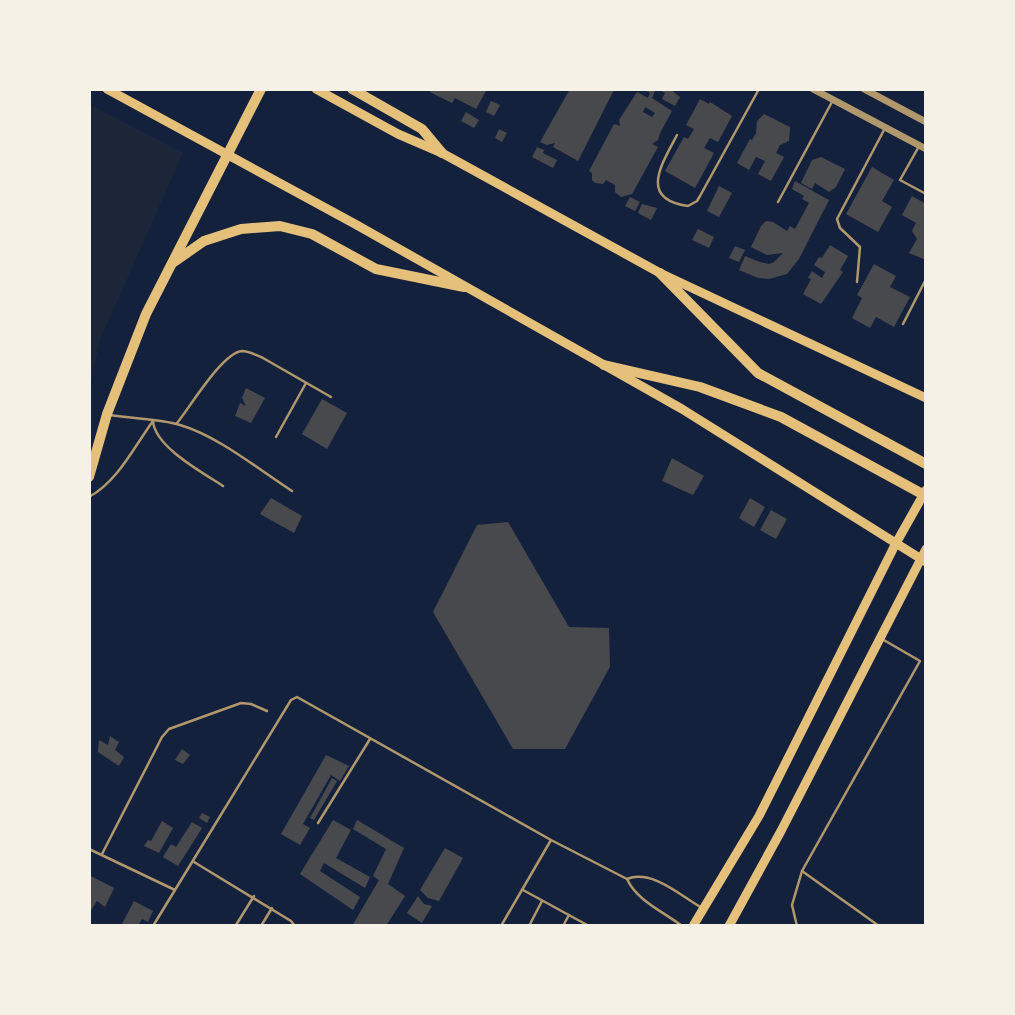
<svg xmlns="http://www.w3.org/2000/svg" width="1015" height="1015" viewBox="0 0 1015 1015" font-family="Lato,sans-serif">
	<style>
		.green { fill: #1d2539 }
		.building { fill: #48494c; fill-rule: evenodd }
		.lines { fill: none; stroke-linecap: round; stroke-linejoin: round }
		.service { stroke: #b1986c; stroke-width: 2.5 }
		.tertiary { stroke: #b1986c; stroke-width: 7 }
		.primary { stroke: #e5c07b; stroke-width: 9 }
		.trunk { stroke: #e5c07b; stroke-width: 10 }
		.motorway { stroke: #e5c07b; stroke-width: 10 }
	</style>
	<rect width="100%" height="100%" fill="#14213d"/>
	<polygon class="green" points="89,104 183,153 100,340 89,392"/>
	<g class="building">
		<polygon points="432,89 487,89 476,109 455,98 452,103 430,92"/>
		<polygon points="570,89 614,90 578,161 553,147 555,143 547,145 540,142"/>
		<path d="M643 89H656L652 98 672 111 660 133 658 140 652 144 658 147 632 194 621 197 615 192V185L606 180 603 184 595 183 592 180V173L589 171 614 124 620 126 619 120 637 92 648 98 650 93ZM645 107 655 113 652 117 643 112Z"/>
		<polygon points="657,89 670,89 680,97 675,106 662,99 665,93"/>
		<polygon points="700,99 709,104 710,102 732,116 718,142 710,138 704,148 714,153 695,188 665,171 684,137 688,139 694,129 686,125"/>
		<polygon points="491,101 500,105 494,116 486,112"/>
		<polygon points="466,112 479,120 474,128 461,121"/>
		<polygon points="764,114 790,127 789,141 780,145 776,153 784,157 771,181 758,174 765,161 756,157 749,170 737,163 750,139 752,140 756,133 757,121"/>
		<polygon points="499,129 507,133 502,142 495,138"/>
		<polygon points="537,147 544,150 543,153 557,160 553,168 532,157"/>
		<polygon points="821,157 845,169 836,187 829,192 815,183 812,189 801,183 812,160"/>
		<polygon points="872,167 894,180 882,201 892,207 878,232 846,214"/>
		<polygon points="795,181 829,200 799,259 787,274 769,279 758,278 739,270 745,256 760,262 769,264 774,262 783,253 767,255 751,247 761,226 766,221 773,222 787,231 790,226 795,229 809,203 802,199 804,196 792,189"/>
		<polygon points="719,186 732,193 719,217 707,211"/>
		<polygon points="912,196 926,204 926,260 909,253 917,239 912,231 916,223 902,215"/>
		<polygon points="630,197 640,202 635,211 625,206"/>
		<polygon points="642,204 657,208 651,220 638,213"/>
		<polygon points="698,229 714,237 709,248 692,240"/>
		<polygon points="830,245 848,256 840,270 843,272 821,304 803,294 811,279 808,278 812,271 822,278 825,272 814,265 819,257 822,258"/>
		<polygon points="735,246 745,250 739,262 729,258"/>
		<polygon points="874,264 896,276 890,287 910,297 894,327 876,317 870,328 852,318 862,298 857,295"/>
		<polygon points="246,388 265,398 251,423 235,416 240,403 246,406 242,398"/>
		<polygon points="322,399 347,413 327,449 302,434"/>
		<polygon points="672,458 704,476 693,495 662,481"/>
		<polygon points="271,498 302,516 294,533 260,514"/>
		<polygon points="750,498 765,507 754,527 739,518"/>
		<polygon points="771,510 787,519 776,539 760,530"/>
		<polygon points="508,522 569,627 609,628 610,667 565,749 513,749 433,612 477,525"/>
		<polygon points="110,736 119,742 115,750 124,757 119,766 98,752 99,740 108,745"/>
		<polygon points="182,749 190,755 183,764 175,760"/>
		<polygon points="326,755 349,766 340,781 331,775 303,824 310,828 300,845 281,834"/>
		<polygon points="332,778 337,781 314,820 310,818"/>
		<polygon points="202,813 210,817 207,823 199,818"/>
		<polygon points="333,820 351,830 336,858 370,877 365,888 324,863 320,871 360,897 353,910 300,874"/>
		<polygon points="357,820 404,848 388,884 405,896 386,926 352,926 379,880 373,876 386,849 353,829"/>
		<polygon points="162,821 173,828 159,853 144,846 148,840 151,841"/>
		<polygon points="192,822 202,828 178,866 163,857 171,844 176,847"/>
		<polygon points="445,848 463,858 439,901 428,898 420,890"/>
		<polygon points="89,875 114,888 105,907 97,901 89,914"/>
		<polygon points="418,896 424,904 432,906 422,923 407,913"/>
		<polygon points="134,901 153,911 148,922 142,919 138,926 121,926"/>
	</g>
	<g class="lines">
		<g class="service">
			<path d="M677 135C662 164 638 199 688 206L697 201 700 196 759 89"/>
			<polyline points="918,148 900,180 926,194"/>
			<polyline points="778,202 833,100"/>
			<polyline points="857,282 860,247 840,228 837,219 884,130"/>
			<polyline points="903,324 926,279"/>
			<path d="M110 415C133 419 158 418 180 425 218 436 258 469 292 491"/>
			<path d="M153 421C155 447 202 472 223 486"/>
			<path d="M177 423C191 406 222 353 242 351 249 351 256 355 263 358L331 397"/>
			<polyline points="276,437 306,383"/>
			<path d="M89 497C118 481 134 447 153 421"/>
			<polyline points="318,823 370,739"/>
			<polyline points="89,849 175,890 153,926"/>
			<polyline points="102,854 162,737 169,729 241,703 251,704 267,711"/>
			<polyline points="194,862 291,921 295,926"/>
			<polyline points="802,871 879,926"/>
			<path d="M627 879C637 901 664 912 682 926"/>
			<path d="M175 890 291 700 297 697 551 840 627 879C652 869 681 896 702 908"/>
			<polyline points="523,890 589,926"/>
			<polyline points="236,925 254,896"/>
			<polyline points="261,926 272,908"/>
			<polyline points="501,926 551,840"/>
			<polyline points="529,926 542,901"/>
			<polyline points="563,926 569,915"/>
			<polyline points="797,926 792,905 802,871 920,661 882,639"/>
		</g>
		<g class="tertiary">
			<polyline points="813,89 926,149"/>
			<polyline points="864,89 926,122"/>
		</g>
		<g class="primary">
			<polyline points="107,89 355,224 682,409 926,562"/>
			<polyline points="316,89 398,134 442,153 660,273 926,398"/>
			<polyline points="693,926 759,816 895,545 926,490"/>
			<polyline points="729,926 781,831 926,549"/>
		</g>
		<g class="trunk">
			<polyline points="352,89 422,129 442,153"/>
			<polyline points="174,262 204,241 241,229 280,226 312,234 376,269 464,287"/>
			<polyline points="89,477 107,414 146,314 261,89"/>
		</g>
		<g class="motorway">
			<polyline points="660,273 758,373 926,464"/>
			<polyline points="604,365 700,387 781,417 926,496"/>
		</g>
	</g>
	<rect width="1015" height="1015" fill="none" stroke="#f6f1e7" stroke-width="182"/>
</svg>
